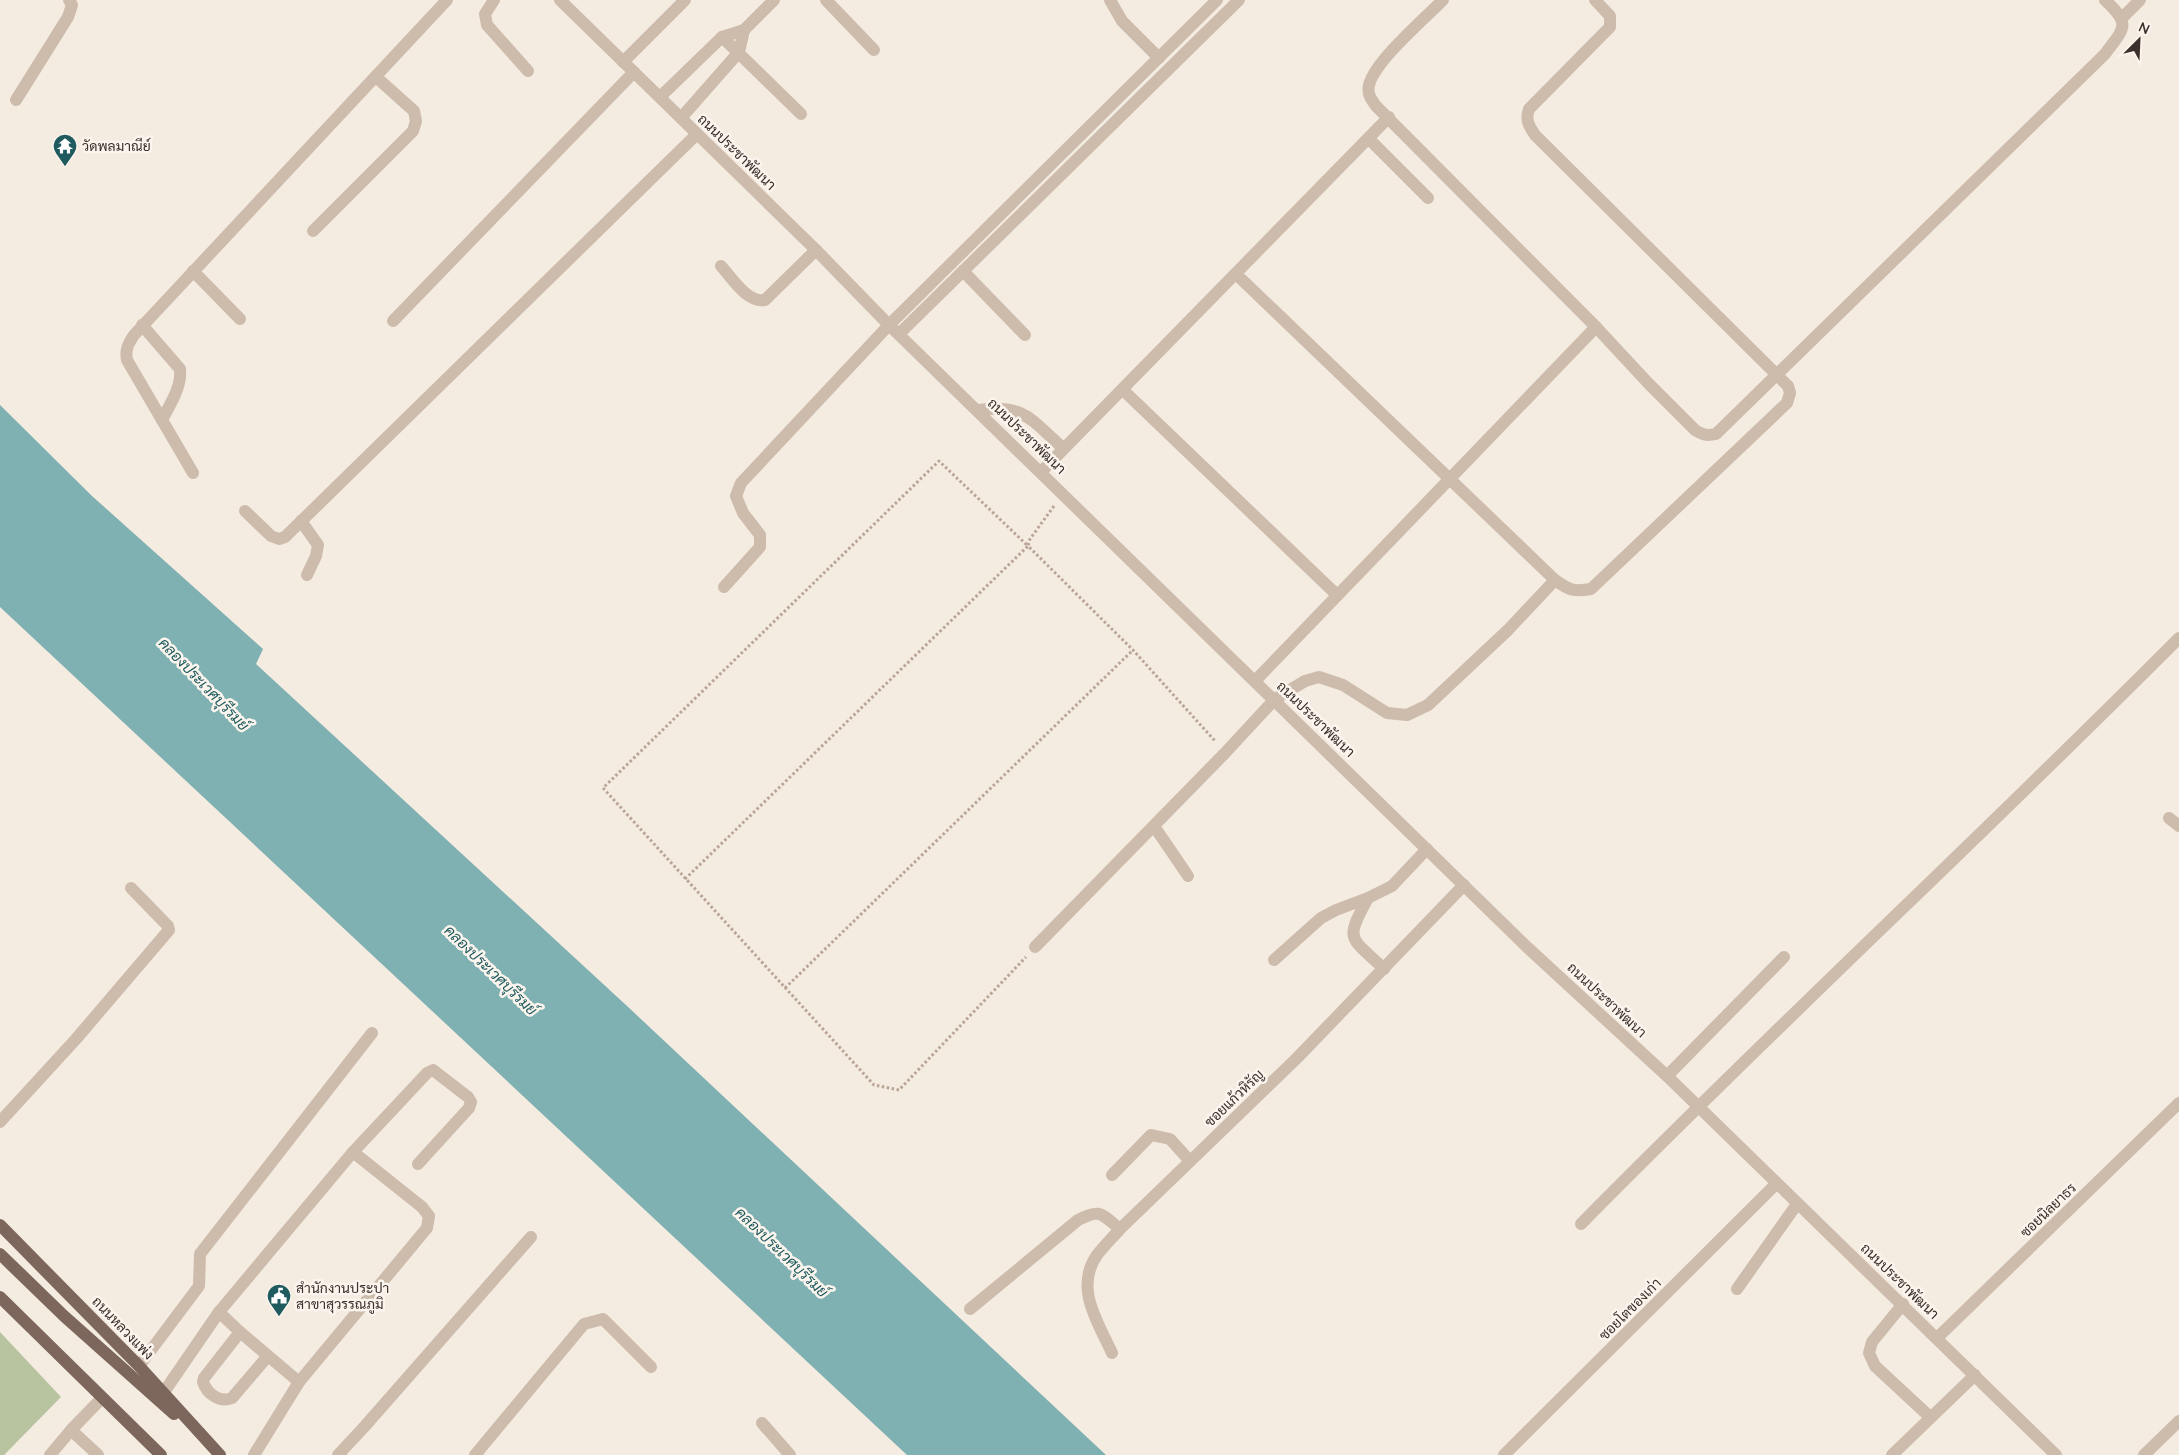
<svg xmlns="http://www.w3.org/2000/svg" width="2179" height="1455" viewBox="0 0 2179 1455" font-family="Quicksand,Sarabun,sans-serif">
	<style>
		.green { fill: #b8c4a0 }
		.water { fill: #7fb0b2 }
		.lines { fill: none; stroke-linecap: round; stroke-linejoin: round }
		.path { stroke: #b9a596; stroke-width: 3; stroke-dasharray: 2.5 2.5; stroke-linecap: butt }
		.minor { stroke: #cdbbac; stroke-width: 12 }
		.major { stroke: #7d675c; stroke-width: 12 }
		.labels { text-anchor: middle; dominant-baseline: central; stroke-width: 5; stroke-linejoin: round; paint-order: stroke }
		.poi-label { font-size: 14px; fill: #3b302b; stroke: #fbf5ee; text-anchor: start }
		.street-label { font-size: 14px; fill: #3b302b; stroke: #fbf5ee }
		.water-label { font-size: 15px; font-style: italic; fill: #1f5a5e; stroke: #fbf5ee }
	</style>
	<rect width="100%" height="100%" fill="#f4ebe1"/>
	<polygon class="green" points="0,1332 61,1397 4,1455 0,1455"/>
	<polygon class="water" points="0,405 92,496 263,649 256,664 627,1006 1106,1455 907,1455 0,607"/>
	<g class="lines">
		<g class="path">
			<polyline points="1054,506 1030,539 1028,546 1133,650 1215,741"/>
			<polyline points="685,879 1028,546 939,461 603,788 874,1085 899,1090 1026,957"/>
			<polyline points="785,988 1133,650"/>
		</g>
		<g class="minor">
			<polyline points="494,0 485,14 487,25 528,71"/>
			<polyline points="560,0 816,250 889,325 1528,948 1667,1076 2056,1455"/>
			<polyline points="826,0 874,50"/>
			<polyline points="1110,0 1122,21 1159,58"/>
			<path d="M1443 0C1425 18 1375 61 1369 85 1367 94 1371 99 1376 106L1596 327 1649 384 1695 430C1703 435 1707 436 1716 434L2105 54C2124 28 2132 25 2105 0"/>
			<polyline points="2122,18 2140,0"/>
			<polyline points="722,37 801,114"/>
			<polyline points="623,62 685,0"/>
			<polyline points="660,97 722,37 744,30 774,0"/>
			<polyline points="16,100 68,17 72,5 69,0"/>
			<polyline points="681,118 739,52 744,30"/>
			<polyline points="1369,139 1428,198"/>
			<polyline points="313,231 413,131 416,121 414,111 376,77"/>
			<path d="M721 266C732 278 747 303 765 300L816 250"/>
			<polyline points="193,271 240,319"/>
			<polyline points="963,271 1025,335"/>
			<path d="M1237 275 1555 580C1569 590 1573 592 1591 589L1787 403 1790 393 1788 386 1535 135C1529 126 1525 120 1529 109L1610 27V16L1595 0"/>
			<polyline points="393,321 634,72"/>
			<path d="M142 325 180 369C182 387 170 404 162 420"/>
			<polyline points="900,333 1239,0"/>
			<polyline points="1123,390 1337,595"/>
			<path d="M979 410C1025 404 1031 420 1063 448"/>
			<polyline points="1042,471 1389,117"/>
			<path d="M193 473 127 360C125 350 128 344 134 335L447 0"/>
			<polyline points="245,511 271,536 279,539 285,537 697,134"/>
			<polyline points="301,521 318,545 316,556 307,575"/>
			<polyline points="724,587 760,547 760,535 743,513 736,496 741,483 889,325 1217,0"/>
			<polyline points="1255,681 1596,327"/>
			<polyline points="2169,818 2179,826"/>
			<polyline points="1154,826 1188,876"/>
			<path d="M1368 898C1344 942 1350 936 1384 969"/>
			<polyline points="1035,947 1225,753 1275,699 1305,681 1319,677 1343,685 1387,713 1407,715 1428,705 1508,630 1555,580"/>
			<polyline points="1274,960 1321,918 1336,910 1368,898 1392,886 1427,849"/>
			<polyline points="1667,1076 1784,957"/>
			<polyline points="0,1122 76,1039 169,930 168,926 131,888"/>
			<polyline points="1112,1175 1151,1135 1170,1139 1190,1161"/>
			<path d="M1581 1224C1777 1025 1982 836 2179 638"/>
			<polyline points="1737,1289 1797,1204"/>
			<polyline points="1903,1304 1872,1342 1869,1353 1875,1366 1930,1417"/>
			<path d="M970 1309 1078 1220C1101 1208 1101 1214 1120 1229"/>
			<path d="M219 1312 240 1332 204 1378 203 1382C207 1394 220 1403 232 1398L268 1356"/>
			<polyline points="240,1332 299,1382"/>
			<polyline points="1937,1338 2179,1103"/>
			<path d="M1112 1353C1098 1322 1074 1288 1097 1255 1104 1246 1112 1238 1120 1229L1297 1058 1464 885"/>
			<polyline points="139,1366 199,1286 200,1254 372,1033"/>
			<polyline points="164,1392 219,1312 353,1152 427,1073 433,1070 468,1097 471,1102 469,1108 418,1164"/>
			<polyline points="762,1423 790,1455"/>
			<polyline points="71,1430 102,1398"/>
			<polyline points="50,1455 71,1430 98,1455"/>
			<polyline points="254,1455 299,1382 427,1228 429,1216 422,1207 353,1152"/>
			<polyline points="338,1455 365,1426 531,1237"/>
			<polyline points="475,1455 584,1324 603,1319 651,1367"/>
			<polyline points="1504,1455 1776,1184"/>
			<polyline points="1892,1455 1975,1375"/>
			<polyline points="2144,1455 2179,1421"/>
		</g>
		<g class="major">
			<polyline points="0,1225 139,1366 220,1455"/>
			<polyline points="0,1254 64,1316 174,1414"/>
			<polyline points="0,1297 161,1455"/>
		</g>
	</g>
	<defs>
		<symbol id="temple-pin" viewBox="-11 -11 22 30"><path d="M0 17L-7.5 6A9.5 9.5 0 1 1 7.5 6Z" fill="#1f5a5e" stroke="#fbf5ee"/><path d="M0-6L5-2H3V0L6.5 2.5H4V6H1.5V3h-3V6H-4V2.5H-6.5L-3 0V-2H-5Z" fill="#fff"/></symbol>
		<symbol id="civic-pin" viewBox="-11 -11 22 30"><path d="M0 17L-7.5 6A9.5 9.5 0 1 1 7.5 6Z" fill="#1f5a5e" stroke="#fbf5ee"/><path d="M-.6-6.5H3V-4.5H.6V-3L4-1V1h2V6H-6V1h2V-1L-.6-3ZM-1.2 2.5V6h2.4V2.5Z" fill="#fff"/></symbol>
	</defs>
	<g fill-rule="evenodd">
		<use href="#temple-pin" x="51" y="132" width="28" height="38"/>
		<use href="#civic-pin" x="265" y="1282" width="28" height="38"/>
	</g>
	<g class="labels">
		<g class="poi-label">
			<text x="82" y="146">วัดพลมาณีย์</text>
			<text x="296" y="1288">สำนักงานประปา<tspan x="296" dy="16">สาขาสุวรรณภูมิ</tspan></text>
		</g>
		<g class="street-label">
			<text transform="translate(737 152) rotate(44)">ถนนประชาพัฒนา</text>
			<text transform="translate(1027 436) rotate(44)">ถนนประชาพัฒนา</text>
			<text transform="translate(1316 719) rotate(44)">ถนนประชาพัฒนา</text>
			<text transform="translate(1607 1000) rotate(43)">ถนนประชาพัฒนา</text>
			<text transform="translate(1234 1098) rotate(-44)">ซอยแก้วหิรัญ</text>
			<text transform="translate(2048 1210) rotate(-44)">ซอยนิลยาธร</text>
			<text transform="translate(1900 1281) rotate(44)">ถนนประชาพัฒนา</text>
			<text transform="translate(1630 1309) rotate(-45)">ซอยโตของเก่า</text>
			<text transform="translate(123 1328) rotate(46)">ถนนหลวงแพ่ง</text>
		</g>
		<g class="water-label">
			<text transform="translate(204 684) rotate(46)">คลองประเวศบุรีรมย์</text>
			<text transform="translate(491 970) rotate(44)">คลองประเวศบุรีรมย์</text>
			<text transform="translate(782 1252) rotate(44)">คลองประเวศบุรีรมย์</text>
		</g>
	</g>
	<g transform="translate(2139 40) rotate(24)" stroke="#fbf5ee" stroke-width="4" paint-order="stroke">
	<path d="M0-4L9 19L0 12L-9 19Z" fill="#3b302b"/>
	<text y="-8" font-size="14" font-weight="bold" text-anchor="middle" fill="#3b302b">N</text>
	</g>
</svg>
